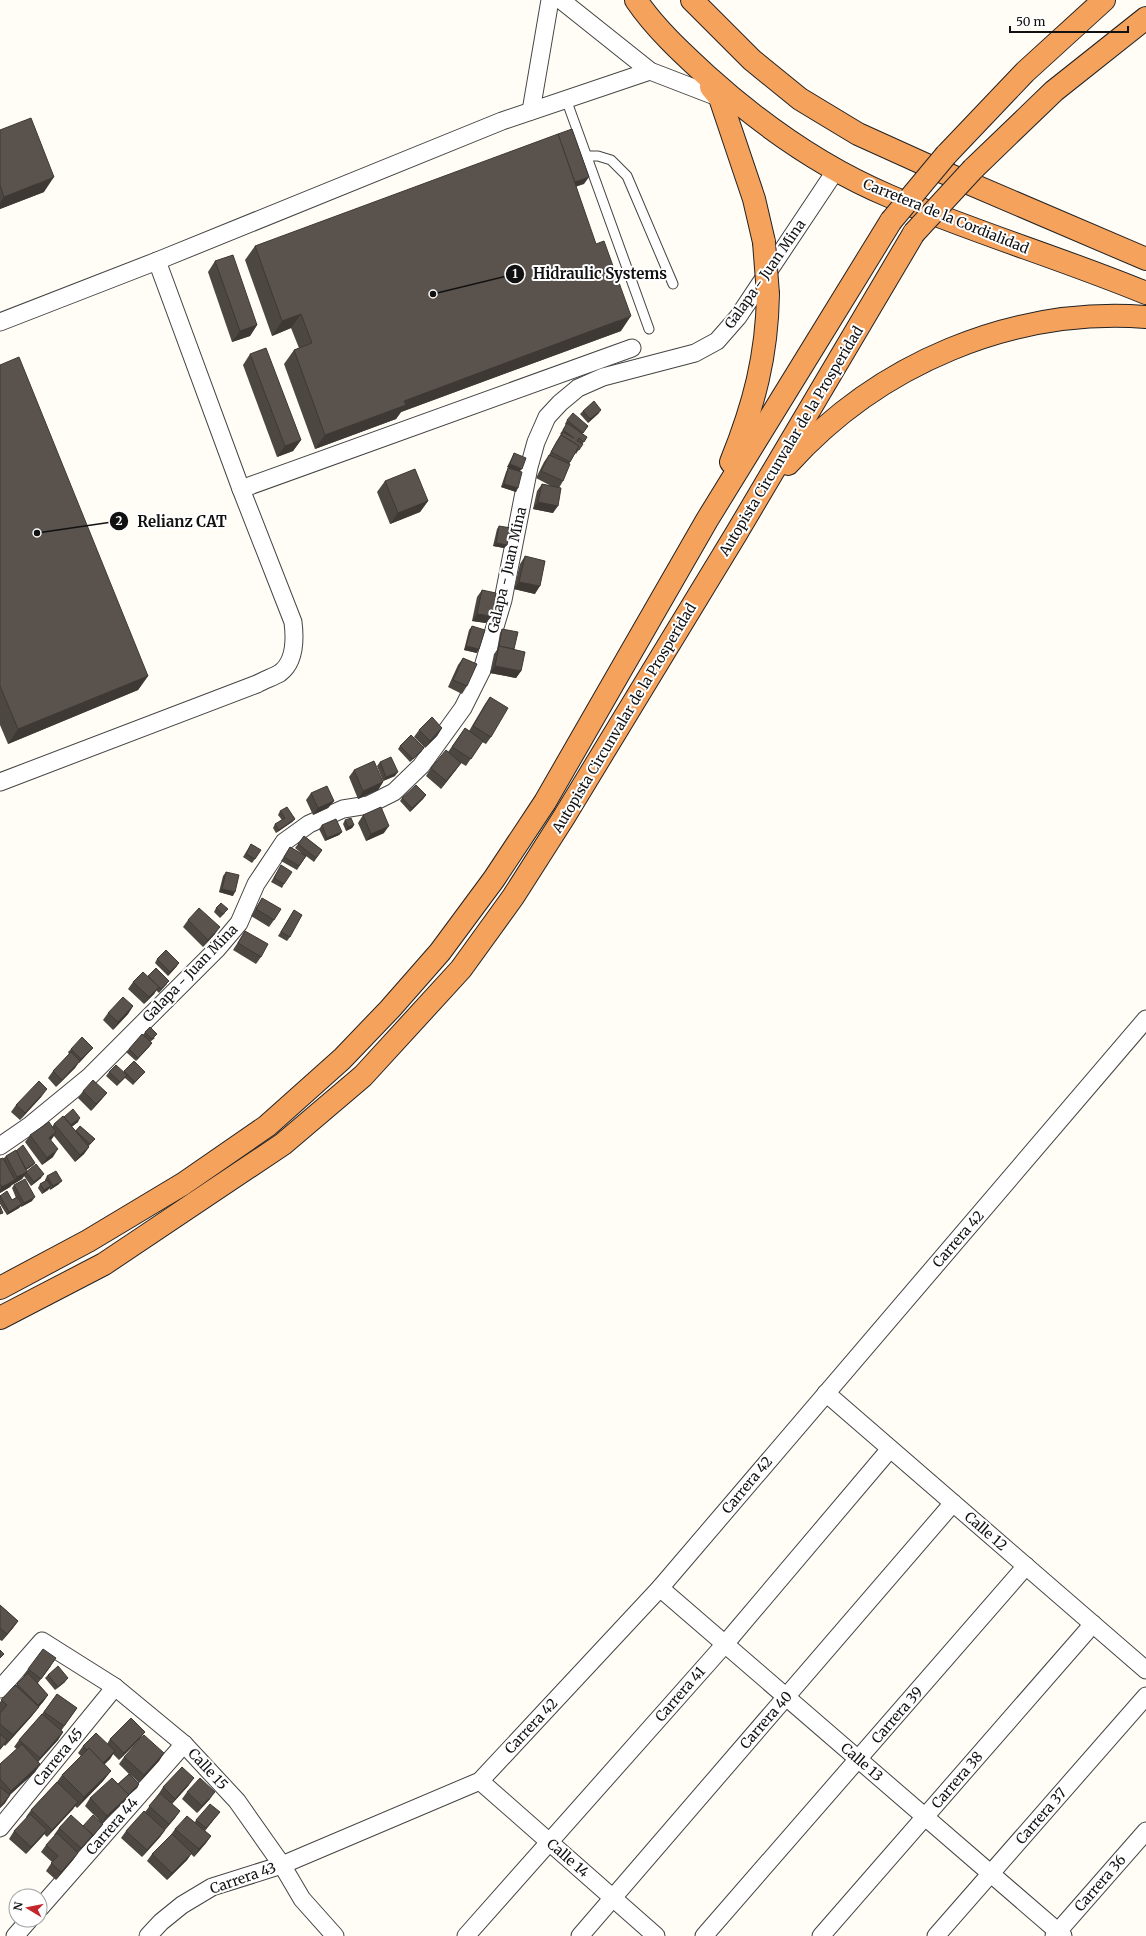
<svg xmlns="http://www.w3.org/2000/svg" width="1146" height="1936" viewBox="0 0 1146 1936" font-family="Merriweather,serif">
	<style>
		.lines { fill: none; stroke-linecap: round; stroke-linejoin: round }
		.lane-casing { stroke: #444; stroke-width: 11 }
		.street-casing { stroke: #444; stroke-width: 19 }
		.highway-casing { stroke: #222; stroke-width: 24 }
		.lane { stroke: #fff; stroke-width: 9 }
		.street { stroke: #fff; stroke-width: 17 }
		.highway { stroke: #f5a25d; stroke-width: 22 }
		.highway-bridge-casing { stroke: #222; stroke-width: 24; stroke-linecap: butt }
		.highway-bridge { stroke: #f5a25d; stroke-width: 22 }
		.wall { fill: #4d4742 }
		.shaded-wall { fill: #3f3936 }
		.building { fill: #5a524d; stroke: #3f3936 }
		.labels { text-anchor: middle; dominant-baseline: central; stroke-width: 4; stroke-linejoin: round; paint-order: stroke }
		.street-label { font-size: 14px; fill: #111; stroke: #fff }
		.leader { fill: none; stroke: #111; stroke-width: 1.5 }
		.callout-dot { fill: #111; stroke: #fff; stroke-width: 1.5 }
		.mark-label { font-size: 12px; text-anchor: middle; font-weight: bold; fill: #fff }
		.callout-label { font-size: 15px; text-anchor: middle; font-weight: bold; fill: #111; stroke: #fff; stroke-width: 4; stroke-linejoin: round; paint-order: stroke }
	</style>
	<rect width="100%" height="100%" fill="#fffdf5"/>
	<g class="lines">
		<defs>
			<g id="lane">
				<polyline points="566,99 649,329"/>
				<polyline points="587,156 598,156 611,160 627,176 673,284"/>
			</g>
			<g id="street">
				<polyline points="561,0 650,71 720,98"/>
				<polyline points="531,111 550,0"/>
				<polyline points="0,322 157,261 502,121 650,71"/>
				<polyline points="241,489 632,348"/>
				<path d="M0 782 257 684C264 680 273 677 280 673 295 662 295 638 293 622L241 489 157 261"/>
				<polyline points="0,1146 29,1126 90,1076 217,949 239,923 256,884 284,842 309,824 343,809 368,805 394,792 421,766 463,708 482,670 503,600 529,467 536,442 547,417 560,403 578,388 603,377 695,353 717,341 738,317 836,170"/>
				<polyline points="826,1393 1146,1670"/>
				<polyline points="660,1588 1063,1936"/>
				<polyline points="0,1689 42,1641 115,1687 184,1744 237,1801 282,1865 302,1899 335,1936"/>
				<polyline points="480,1781 656,1936"/>
				<polyline points="0,1828 115,1687"/>
				<polyline points="40,1908 184,1744"/>
				<polyline points="15,1936 29,1920"/>
				<polyline points="148,1936 161,1922 182,1905 212,1887 282,1865 480,1781 660,1588 1146,1019"/>
				<polyline points="466,1936 725,1644 890,1449"/>
				<polyline points="580,1936 953,1503"/>
				<polyline points="704,1936 1026,1566"/>
				<polyline points="821,1936 1093,1624"/>
				<polyline points="936,1936 1146,1696"/>
				<polyline points="1054,1936 1146,1831"/>
			</g>
			<g id="highway">
				<path d="M636 0C655 28 681 52 706 75 759 123 823 168 889 196 973 232 1061 258 1146 293"/>
				<polyline points="692,0 752,60 800,99 858,134 931,167 1146,259"/>
				<polyline points="711,87 720,98 754,199 764,242"/>
				<polyline points="946,155 1025,72 1104,0"/>
				<polyline points="973,169 1054,91 1146,18"/>
				<path d="M731 462C754 405 767 356 768 294"/>
				<path d="M788 464C878 364 1012 307 1146 317"/>
				<polyline points="0,1288 88,1241 183,1184 267,1126 342,1059 390,1009 440,952 494,879 545,802 707,520 891,221"/>
				<polyline points="0,1318 104,1264 283,1144 363,1076 461,969 513,897 564,817 736,534 914,233"/>
			</g>
		</defs>
		<use href="#lane" class="lane-casing"/>
		<use href="#street" class="street-casing"/>
		<use href="#highway" class="highway-casing"/>
		<use href="#lane" class="lane"/>
		<use href="#street" class="street"/>
		<use href="#highway" class="highway"/>
		<defs>
			<g id="highway-bridge">
				<polyline points="891,221 946,155"/>
				<polyline points="914,233 973,169"/>
				<polyline points="764,242 768,294"/>
			</g>
		</defs>
		<use href="#highway-bridge" class="highway-bridge-casing"/>
		<use href="#highway-bridge" class="highway-bridge"/>
	</g>
	<g class="wall">
		<polygon points="0,130 44,192 0,209"/>
		<polygon points="584,184 576,186 621,331 401,412 396,419 315,449 284,364 294,350 299,348 291,328 272,336 245,260 255,246"/>
		<polygon points="215,261 257,325 250,336 232,342 208,272"/>
		<polygon points="250,354 301,440 293,451 277,457 243,365"/>
		<polygon points="0,365 148,676 138,690 8,744 0,725"/>
		<polygon points="583,411 599,413 588,423 580,414"/>
		<polygon points="567,420 588,426 582,434 587,437 576,454 575,453 569,464 563,481 559,488 553,513 533,509 537,491 542,484 553,487 536,478 544,462 549,455 556,442 561,434 560,434 566,425 565,424"/>
		<polygon points="514,453 520,472 516,492 501,487 506,472 508,468 516,471 507,467"/>
		<polygon points="385,481 428,501 420,512 390,524 377,492"/>
		<polygon points="499,526 507,545 504,548 493,546 497,529"/>
		<polygon points="525,556 535,594 514,589 520,564"/>
		<polygon points="482,590 486,623 472,621 477,597"/>
		<polygon points="472,626 477,653 464,650 469,630"/>
		<polygon points="502,629 514,649 521,671 516,678 490,673 494,654 497,650 500,633"/>
		<polygon points="463,658 467,686 462,694 448,687 458,665"/>
		<polygon points="490,697 491,737 486,744 482,742 466,766 461,763 441,789 426,776 431,768 448,752 465,728 469,731 485,704"/>
		<polygon points="442,728 437,736 425,748 414,737 419,730"/>
		<polygon points="400,746 424,748 421,752 410,762 398,749"/>
		<polygon points="380,762 395,776 383,781 377,766"/>
		<polygon points="354,770 383,782 378,790 358,799 349,777"/>
		<polygon points="311,793 334,801 328,808 313,815 306,800"/>
		<polygon points="426,795 423,799 410,812 400,801 402,798"/>
		<polygon points="280,811 295,819 292,822 276,833 273,828 275,824 282,820 278,815"/>
		<polygon points="363,815 384,833 366,841 358,823"/>
		<polygon points="345,820 354,825 352,828 346,831 343,824"/>
		<polygon points="322,825 342,832 339,835 325,841 319,829"/>
		<polygon points="304,836 322,850 314,862 306,856 297,870 281,861 290,847 305,856 295,848"/>
		<polygon points="251,844 255,859 252,863 243,857"/>
		<polygon points="281,865 284,884 282,888 271,882"/>
		<polygon points="226,872 233,896 219,892 223,876"/>
		<polygon points="262,898 274,920 269,927 251,916"/>
		<polygon points="216,908 225,913 220,918 214,912"/>
		<polygon points="294,910 290,937 287,941 278,936"/>
		<polygon points="188,920 215,934 203,947 183,927"/>
		<polygon points="245,931 261,957 256,964 233,950"/>
		<polygon points="157,959 177,966 168,976 155,963"/>
		<polygon points="148,977 167,984 159,993 156,990 154,994 144,1004 128,989 133,982"/>
		<polygon points="133,1006 128,1014 113,1030 103,1020 108,1013"/>
		<polygon points="145,1032 155,1038 150,1042 152,1043 149,1047 136,1061 126,1052 143,1035"/>
		<polygon points="93,1048 90,1051 79,1063 78,1062 75,1068 56,1087 48,1078 53,1071 69,1054 68,1052 71,1049"/>
		<polygon points="134,1061 142,1075 133,1085 125,1078 117,1086 106,1076 109,1072 124,1072"/>
		<polygon points="83,1091 107,1093 101,1100 91,1111 78,1098"/>
		<polygon points="42,1096 20,1120 11,1112 16,1105"/>
		<polygon points="64,1118 64,1117 78,1122 71,1127 75,1131 80,1126 95,1139 88,1147 89,1147 84,1154 75,1162 54,1136 51,1140 53,1157 42,1165 25,1142 30,1135 52,1127 54,1124"/>
		<polygon points="6,1156 35,1163 32,1166 26,1170 27,1172 41,1178 31,1186 24,1176 22,1179 12,1185 10,1187 0,1193 0,1159 4,1158"/>
		<polygon points="47,1176 59,1184 50,1190 49,1188 48,1190 42,1194 38,1188 40,1184 45,1181 45,1180"/>
		<polygon points="14,1185 32,1201 21,1207 21,1206 19,1208 7,1215 0,1204 0,1195 12,1200 16,1198 12,1188"/>
		<polygon points="0,1605 18,1621 13,1628 2,1641 0,1640"/>
		<polygon points="51,1666 38,1683 48,1695 43,1702 31,1717 5,1746 4,1745 0,1750 0,1702 24,1677 23,1676 28,1669"/>
		<polygon points="48,1675 65,1682 55,1690 45,1678"/>
		<polygon points="57,1694 77,1708 61,1731 63,1732 58,1740 38,1762 40,1764 35,1772 10,1795 5,1803 0,1808 0,1764 17,1749 14,1747 19,1740 42,1714"/>
		<polygon points="110,1739 140,1739 119,1760 113,1754 110,1759 104,1764 111,1771 103,1781 77,1808 75,1806 73,1809 47,1837 44,1834 26,1854 9,1839 14,1831 27,1818 26,1817 31,1810 57,1782 62,1775 81,1756 78,1753 83,1746 107,1744"/>
		<polygon points="164,1753 159,1761 139,1783 130,1774 139,1784 137,1788 129,1795 124,1802 103,1823 103,1824 101,1827 78,1853 73,1860 56,1880 46,1871 52,1862 41,1852 46,1845 55,1835 54,1835 59,1828 83,1826 99,1820 85,1806 90,1798 118,1784 129,1774 119,1764 124,1757"/>
		<polygon points="189,1785 172,1804 180,1811 175,1818 165,1830 160,1837 142,1857 121,1838 126,1831 145,1812 158,1795 163,1787"/>
		<polygon points="187,1792 210,1799 197,1813 182,1799"/>
		<polygon points="220,1812 205,1831 211,1836 206,1843 194,1857 191,1854 187,1860 167,1880 147,1861 152,1854 170,1836 175,1829 195,1822 196,1820"/>
	</g>
	<g class="shaded-wall">
		<polygon points="54,177 44,192 0,209 0,203 4,197"/>
		<polygon points="589,177 584,184 569,189 574,182"/>
		<polygon points="301,314 291,328 272,336 282,321"/>
		<polygon points="631,316 621,331 401,412 396,419 315,449 325,435 404,401"/>
		<polygon points="257,325 250,336 232,342 240,331"/>
		<polygon points="601,410 599,413 588,423 590,419"/>
		<polygon points="301,440 293,451 277,457 285,446"/>
		<polygon points="510,464 522,469 519,472 507,467"/>
		<polygon points="504,484 518,488 516,492 501,487"/>
		<polygon points="428,501 420,512 390,524 398,513"/>
		<polygon points="538,502 558,506 553,513 533,509"/>
		<polygon points="496,543 507,545 504,548 493,546"/>
		<polygon points="519,582 540,586 535,594 514,589"/>
		<polygon points="477,614 492,616 486,623 472,621"/>
		<polygon points="466,646 479,649 477,653 464,650"/>
		<polygon points="495,666 521,671 516,678 490,673"/>
		<polygon points="148,676 138,690 8,744 18,729"/>
		<polygon points="442,728 437,736 425,748 430,741"/>
		<polygon points="424,748 421,752 410,762"/>
		<polygon points="461,763 456,770 441,789 446,781"/>
		<polygon points="398,772 395,776 383,781 386,777"/>
		<polygon points="383,782 378,790 358,799 363,791"/>
		<polygon points="426,795 423,799 410,812 412,808"/>
		<polygon points="334,801 328,808 313,815 318,808"/>
		<polygon points="295,819 292,822 276,833 279,830"/>
		<polygon points="354,825 352,828 346,831 348,827"/>
		<polygon points="389,826 384,833 366,841 371,834"/>
		<polygon points="342,832 339,835 325,841 327,838"/>
		<polygon points="222,889 235,892 233,896 219,892"/>
		<polygon points="220,927 215,934 203,947 208,940"/>
		<polygon points="179,963 177,966 168,976 170,972"/>
		<polygon points="159,987 154,994 144,1004 149,997"/>
		<polygon points="133,1006 128,1014 113,1030 118,1022"/>
		<polygon points="152,1043 149,1047 136,1061 138,1058"/>
		<polygon points="93,1048 90,1051 79,1063 81,1059"/>
		<polygon points="80,1061 75,1068 56,1087 62,1080"/>
		<polygon points="47,1089 42,1096 20,1120 25,1113"/>
		<polygon points="107,1093 101,1100 91,1111 96,1104"/>
		<polygon points="80,1118 78,1122 69,1129 71,1125"/>
		<polygon points="56,1132 51,1140 44,1145 49,1138"/>
		<polygon points="89,1147 84,1154 75,1162 80,1155"/>
		<polygon points="58,1149 53,1157 42,1165 47,1158"/>
		<polygon points="35,1163 32,1166 23,1172 26,1169"/>
		<polygon points="27,1172 22,1179 12,1185 17,1177"/>
		<polygon points="44,1174 41,1178 31,1186 34,1182"/>
		<polygon points="15,1180 10,1187 0,1193 0,1190 2,1187"/>
		<polygon points="62,1181 59,1184 50,1190 53,1186"/>
		<polygon points="51,1186 48,1190 42,1194 44,1190"/>
		<polygon points="35,1197 32,1201 21,1207 24,1203"/>
		<polygon points="22,1204 19,1208 7,1215 9,1212"/>
		<polygon points="18,1621 13,1628 2,1641 7,1634"/>
		<polygon points="68,1678 65,1682 55,1690 58,1687"/>
		<polygon points="48,1695 43,1702 32,1713 37,1706"/>
		<polygon points="39,1707 31,1717 5,1746 13,1735"/>
		<polygon points="63,1732 58,1740 35,1765 40,1758"/>
		<polygon points="145,1732 140,1739 119,1760 124,1753"/>
		<polygon points="115,1751 110,1759 97,1772 102,1765"/>
		<polygon points="164,1753 159,1761 139,1783 144,1775"/>
		<polygon points="40,1764 35,1772 6,1798 11,1791"/>
		<polygon points="111,1771 103,1781 77,1808 84,1797"/>
		<polygon points="194,1778 189,1785 170,1806 175,1799"/>
		<polygon points="139,1784 137,1788 129,1795 124,1802 102,1823 107,1816"/>
		<polygon points="215,1792 210,1799 197,1813 202,1806"/>
		<polygon points="10,1795 5,1803 0,1808 0,1807"/>
		<polygon points="78,1802 73,1809 47,1837 52,1830"/>
		<polygon points="180,1811 175,1818 164,1831 169,1824"/>
		<polygon points="103,1824 88,1842 76,1855 81,1848"/>
		<polygon points="47,1830 42,1837 26,1854 31,1847"/>
		<polygon points="165,1830 160,1837 142,1857 147,1850"/>
		<polygon points="211,1836 206,1843 194,1857 199,1849"/>
		<polygon points="78,1853 73,1860 56,1880 61,1872"/>
		<polygon points="192,1853 187,1860 167,1880 172,1873"/>
	</g>
	<g class="building">
		<polygon points="31,118 54,177 4,197 0,185 0,130"/>
		<polygon points="572,129 589,177 575,182 558,134"/>
		<polygon points="558,134 596,244 604,241 631,316 404,401 406,405 325,435 294,350 312,343 301,314 282,321 255,246"/>
		<polygon points="233,255 257,325 240,331 215,261"/>
		<polygon points="266,348 301,440 285,446 250,354"/>
		<polygon points="19,357 148,676 18,729 0,686 0,365"/>
		<polygon points="594,401 601,410 590,419 583,411"/>
		<polygon points="573,413 588,426 583,433 567,420"/>
		<polygon points="567,423 587,437 584,442 579,438 577,441 583,444 579,450 577,449 579,446 561,435 563,432 574,438 563,430"/>
		<polygon points="561,435 579,446 570,462 551,452"/>
		<polygon points="514,453 526,458 522,469 510,464"/>
		<polygon points="549,455 570,464 563,481 541,471"/>
		<polygon points="508,468 522,472 518,488 504,484"/>
		<polygon points="415,469 428,501 398,513 385,481"/>
		<polygon points="542,484 561,488 558,506 538,502"/>
		<polygon points="499,526 511,528 507,545 496,543"/>
		<polygon points="525,556 545,561 540,586 519,582"/>
		<polygon points="482,590 496,593 492,616 477,614"/>
		<polygon points="472,626 485,630 479,649 466,646"/>
		<polygon points="502,629 518,632 514,649 499,646"/>
		<polygon points="499,646 525,652 521,671 495,666"/>
		<polygon points="463,658 477,664 467,686 453,680"/>
		<polygon points="490,697 508,708 491,737 473,726"/>
		<polygon points="432,717 442,728 430,741 419,730"/>
		<polygon points="465,728 483,741 471,759 452,747"/>
		<polygon points="411,735 424,748 413,759 400,746"/>
		<polygon points="446,750 461,763 446,781 431,768"/>
		<polygon points="391,757 398,772 386,777 380,762"/>
		<polygon points="374,761 383,782 363,791 354,770"/>
		<polygon points="416,785 426,795 412,808 402,798"/>
		<polygon points="327,786 334,801 318,808 311,793"/>
		<polygon points="287,807 295,819 279,830 275,824 285,818 280,811"/>
		<polygon points="381,807 389,826 371,834 363,815"/>
		<polygon points="351,818 354,825 348,827 345,820"/>
		<polygon points="336,819 342,832 327,838 322,825"/>
		<polygon points="304,836 322,850 316,858 298,844"/>
		<polygon points="251,844 261,850 255,859 246,854"/>
		<polygon points="290,847 306,856 299,866 284,857"/>
		<polygon points="281,865 292,872 284,884 274,878"/>
		<polygon points="226,872 239,875 235,892 222,889"/>
		<polygon points="262,898 281,909 274,920 256,909"/>
		<polygon points="221,903 228,909 223,914 216,908"/>
		<polygon points="199,908 220,927 208,940 188,920"/>
		<polygon points="294,910 302,915 290,937 281,932"/>
		<polygon points="245,931 268,944 261,957 238,943"/>
		<polygon points="166,950 179,963 170,972 157,959"/>
		<polygon points="156,968 169,981 161,989 148,976"/>
		<polygon points="143,972 159,987 149,997 133,982"/>
		<polygon points="123,997 133,1006 118,1022 108,1013"/>
		<polygon points="150,1027 157,1034 152,1039 145,1032"/>
		<polygon points="142,1034 152,1043 138,1058 129,1049"/>
		<polygon points="82,1037 93,1048 81,1059 71,1049"/>
		<polygon points="71,1052 80,1061 62,1080 53,1071"/>
		<polygon points="134,1061 145,1072 135,1082 124,1071"/>
		<polygon points="116,1065 127,1075 120,1082 109,1072"/>
		<polygon points="93,1080 107,1093 96,1104 83,1091"/>
		<polygon points="39,1081 47,1089 25,1113 16,1105"/>
		<polygon points="73,1109 80,1118 71,1125 64,1117"/>
		<polygon points="63,1116 89,1147 80,1155 54,1124"/>
		<polygon points="49,1122 56,1132 49,1138 58,1149 47,1158 30,1135"/>
		<polygon points="80,1126 95,1139 90,1144 76,1131"/>
		<polygon points="23,1145 35,1163 26,1169 16,1151"/>
		<polygon points="16,1150 27,1172 17,1177 6,1156"/>
		<polygon points="3,1158 15,1180 2,1187 0,1184 0,1159"/>
		<polygon points="36,1164 44,1174 34,1182 26,1172"/>
		<polygon points="56,1171 62,1181 53,1186 47,1176"/>
		<polygon points="25,1179 35,1197 24,1203 14,1185"/>
		<polygon points="47,1180 51,1186 44,1190 40,1184"/>
		<polygon points="7,1191 12,1200 17,1197 22,1204 9,1212 0,1196"/>
		<polygon points="0,1206 3,1213 0,1214"/>
		<polygon points="0,1605 18,1621 7,1634 0,1628"/>
		<polygon points="43,1649 56,1658 41,1679 28,1669"/>
		<polygon points="0,1650 4,1654 0,1658"/>
		<polygon points="58,1666 68,1678 58,1687 48,1675"/>
		<polygon points="28,1673 48,1695 38,1705 17,1684"/>
		<polygon points="15,1685 39,1707 13,1735 0,1724 0,1713 7,1705 1,1700"/>
		<polygon points="57,1694 77,1708 64,1726 44,1712"/>
		<polygon points="42,1714 63,1732 40,1758 19,1740"/>
		<polygon points="131,1718 145,1732 124,1753 110,1739"/>
		<polygon points="96,1733 115,1751 103,1763 89,1748 87,1750 83,1746"/>
		<polygon points="0,1734 7,1740 0,1749"/>
		<polygon points="144,1735 164,1753 144,1775 124,1757"/>
		<polygon points="22,1744 40,1764 11,1791 0,1779 0,1764"/>
		<polygon points="89,1748 111,1771 84,1797 62,1775"/>
		<polygon points="182,1767 194,1778 175,1799 163,1787"/>
		<polygon points="129,1774 139,1784 128,1795 118,1784"/>
		<polygon points="112,1778 129,1795 107,1816 90,1798"/>
		<polygon points="200,1778 215,1792 202,1806 187,1792"/>
		<polygon points="57,1782 78,1802 52,1830 31,1810"/>
		<polygon points="0,1787 10,1795 0,1807"/>
		<polygon points="160,1793 180,1811 169,1824 149,1806"/>
		<polygon points="210,1804 220,1812 206,1828 196,1820"/>
		<polygon points="144,1811 165,1830 147,1850 126,1831"/>
		<polygon points="30,1814 47,1830 31,1847 14,1831"/>
		<polygon points="71,1815 93,1835 81,1848 59,1828"/>
		<polygon points="93,1815 103,1824 92,1837 93,1835 83,1826"/>
		<polygon points="187,1816 211,1836 199,1849 175,1829"/>
		<polygon points="57,1833 78,1853 61,1872 51,1863 58,1856 46,1845"/>
		<polygon points="172,1834 192,1853 172,1873 152,1854"/>
	</g>
	<g class="labels">
		<g class="street-label">
			<text transform="translate(946 216) rotate(22)">Carretera de la Cordialidad</text>
			<text transform="translate(765 274) rotate(-55)">Galapa - Juan Mina</text>
			<text transform="translate(791 441) rotate(-59)">Autopista Circunvalar de la Prosperidad</text>
			<text transform="translate(507 570) rotate(-77)">Galapa - Juan Mina</text>
			<text transform="translate(624 718) rotate(-59)">Autopista Circunvalar de la Prosperidad</text>
			<text transform="translate(190 973) rotate(-46)">Galapa - Juan Mina</text>
			<text transform="translate(958 1239) rotate(-49)">Carrera 42</text>
			<text transform="translate(747 1485) rotate(-50)">Carrera 42</text>
			<text transform="translate(986 1531) rotate(41)">Calle 12</text>
			<text transform="translate(680 1694) rotate(-49)">Carrera 41</text>
			<text transform="translate(897 1715) rotate(-49)">Carrera 39</text>
			<text transform="translate(766 1720) rotate(-49)">Carrera 40</text>
			<text transform="translate(531 1726) rotate(-47)">Carrera 42</text>
			<text transform="translate(58 1757) rotate(-51)">Carrera 45</text>
			<text transform="translate(862 1762) rotate(41)">Calle 13</text>
			<text transform="translate(208 1769) rotate(47)">Calle 15</text>
			<text transform="translate(957 1780) rotate(-49)">Carrera 38</text>
			<text transform="translate(1041 1816) rotate(-49)">Carrera 37</text>
			<text transform="translate(112 1826) rotate(-49)">Carrera 44</text>
			<text transform="translate(568 1858) rotate(41)">Calle 14</text>
			<text transform="translate(243 1878) rotate(-19)">Carrera 43</text>
			<text transform="translate(1100 1883) rotate(-49)">Carrera 36</text>
		</g>
	</g>
	<path class="leader" d="M433 294L515 274M37 533L119 521"/>
	<g class="callout-dot">
		<circle cx="433" cy="294" r="4"/>
		<circle cx="37" cy="533" r="4"/>
		<circle cx="515" cy="274" r="10"/>
		<circle cx="119" cy="521" r="10"/>
	</g>
	<g class="mark-label">
		<text x="515" y="278">1</text>
		<text x="119" y="525">2</text>
	</g>
	<g class="callout-label">
		<text x="600" y="279">Hidraulic Systems</text>
		<text x="182" y="527">Relianz CAT</text>
	</g>
	<g transform="translate(28 1908) rotate(280)"><circle r="19" fill="#ffffff" stroke="#a0a0a0"/>
	<path d="M0-3L7 15L0 10L-7 15Z" fill="#c4262e"/>
	<text y="-6" font-size="11" font-weight="bold" text-anchor="middle" fill="#111111">N</text>
	</g>
	<path d="M1010 26v6h118v-6" fill="none" stroke="#111111" stroke-width="2"/>
	<text x="1016" y="26" font-size="12" fill="#111111" stroke="#ffffff" stroke-width="3" paint-order="stroke">50 m</text>
</svg>
